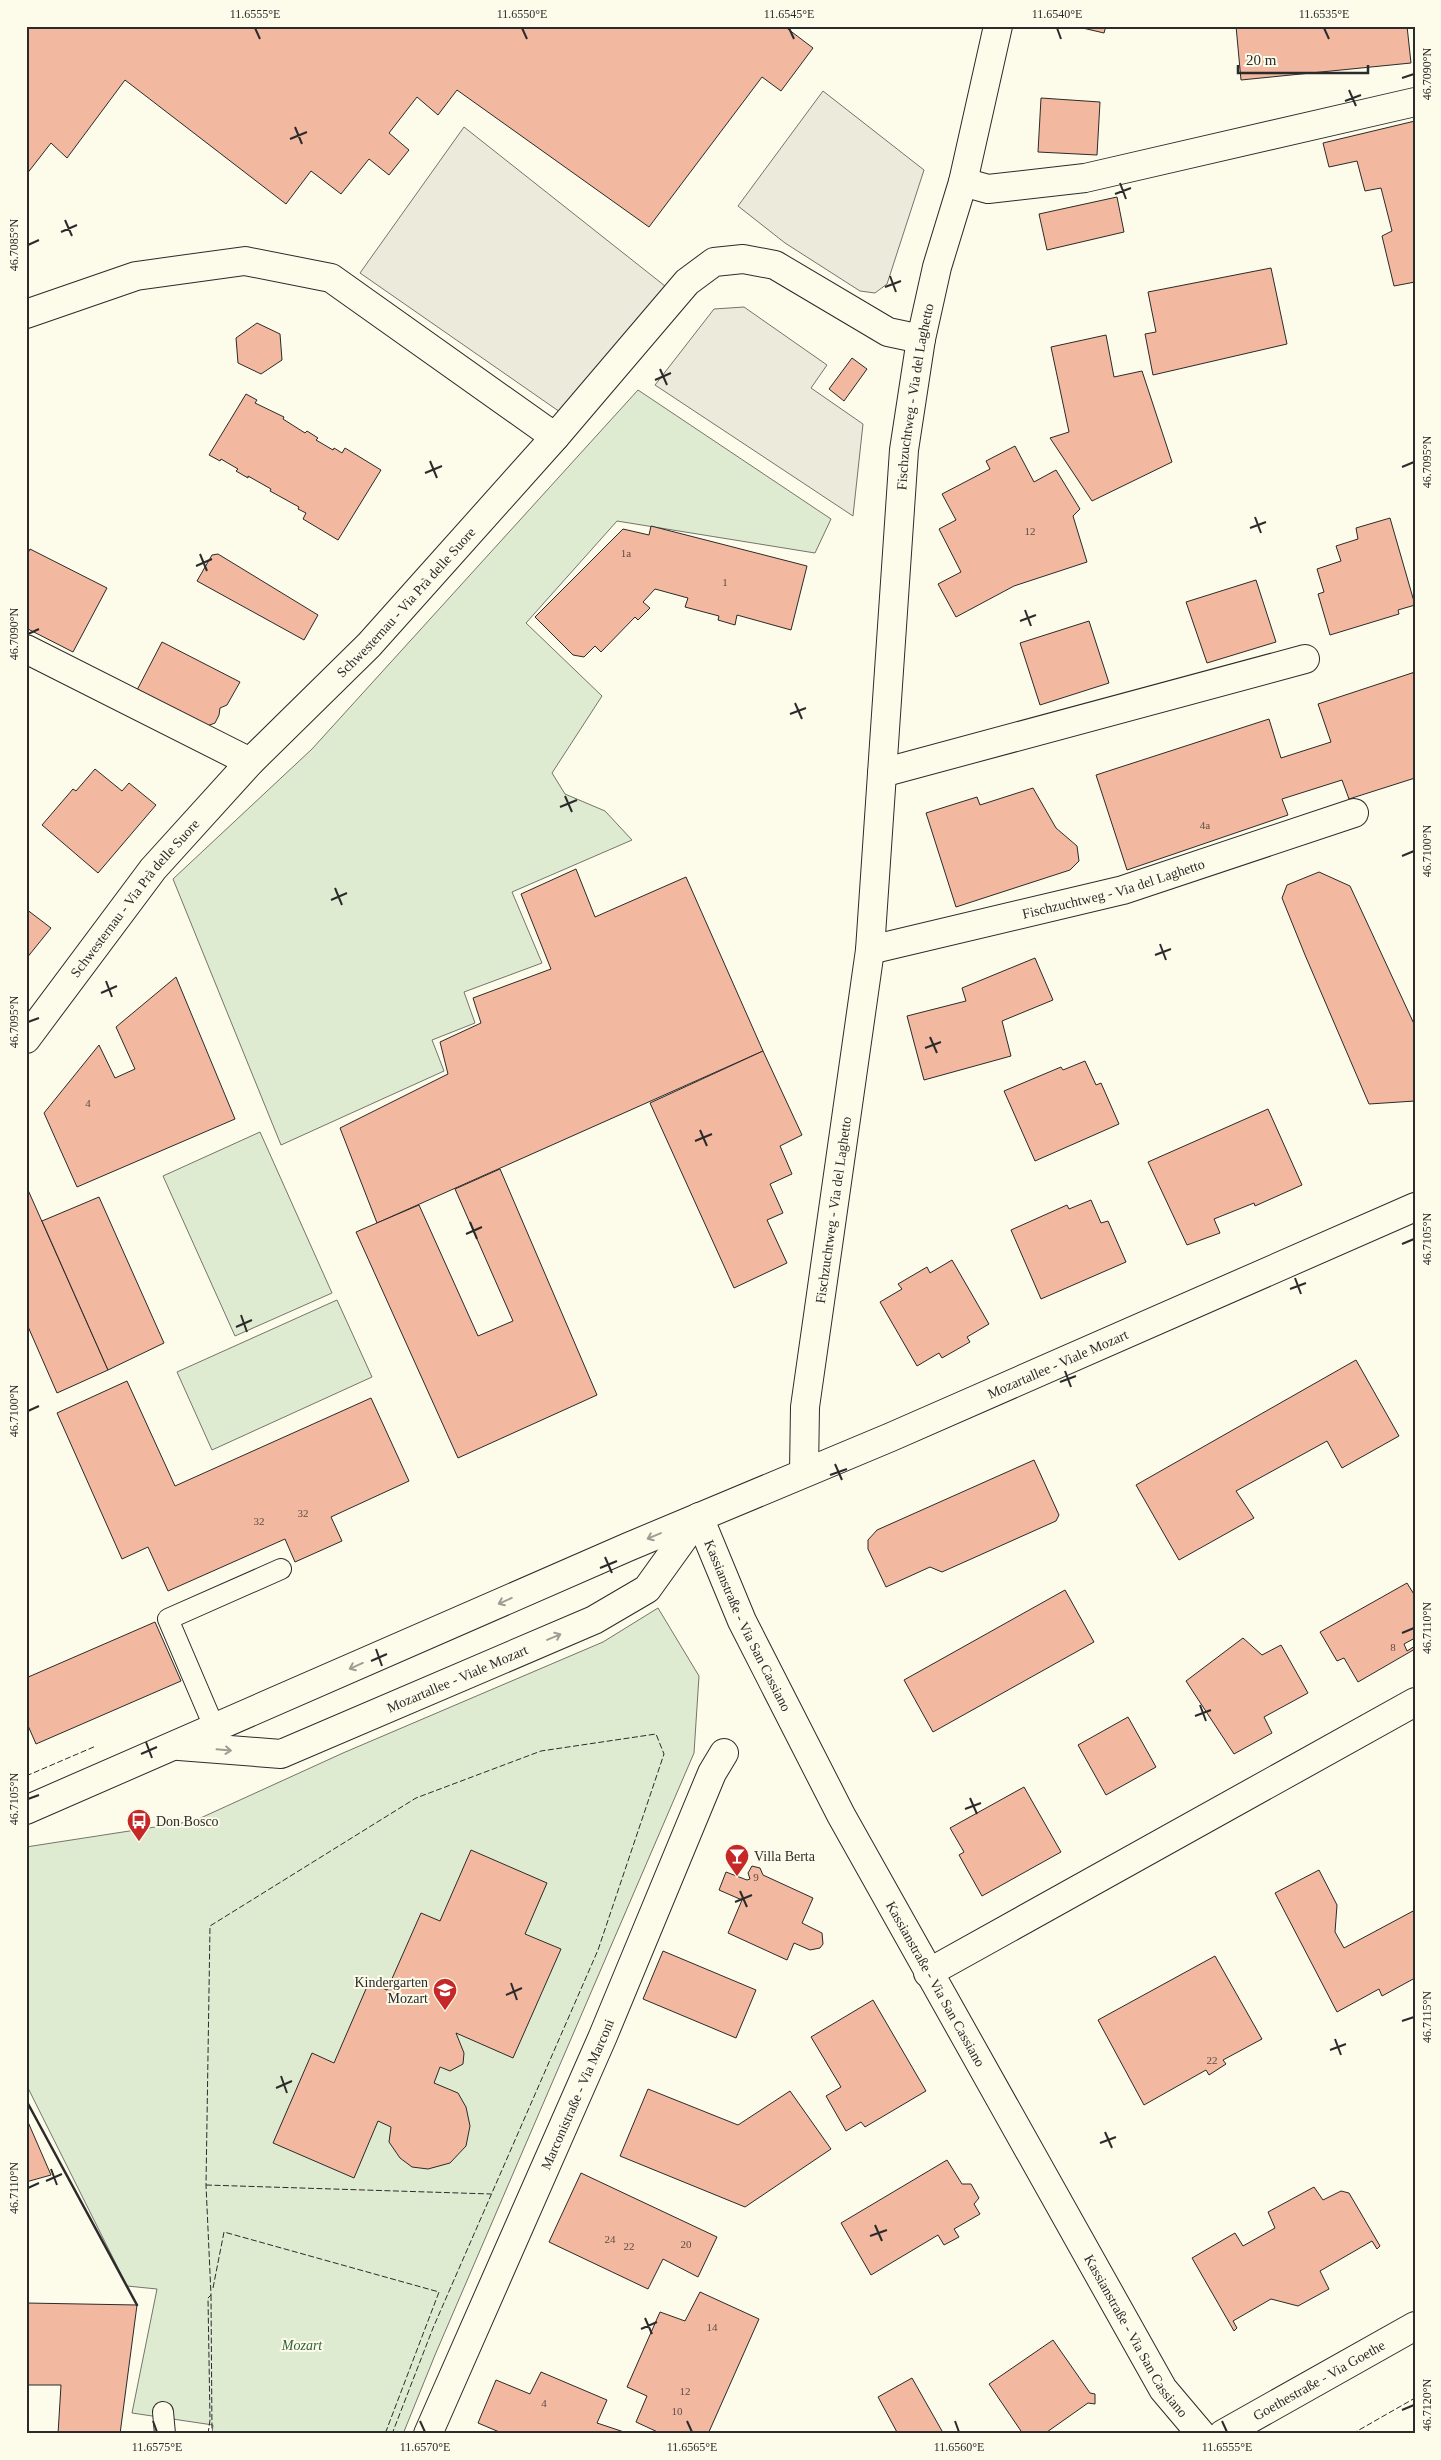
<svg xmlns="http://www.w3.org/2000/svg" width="1441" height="2460" viewBox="0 0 1441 2460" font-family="'Times New Roman',serif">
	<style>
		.green { fill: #deebd1; stroke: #74746e }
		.parking { fill: #eceadb; stroke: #74746e }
		.building { fill: #f2b8a0; stroke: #2b2b2b }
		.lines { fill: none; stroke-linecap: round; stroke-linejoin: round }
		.service-casing { stroke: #2b2b2b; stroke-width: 22 }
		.pedestrian-casing { stroke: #2b2b2b; stroke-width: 30 }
		.minor-casing { stroke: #2b2b2b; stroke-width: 30 }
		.tertiary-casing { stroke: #2b2b2b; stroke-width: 30 }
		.service { stroke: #fdfbea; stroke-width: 20 }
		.pedestrian { stroke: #fdfbea; stroke-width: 28 }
		.minor { stroke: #fdfbea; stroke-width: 28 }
		.tertiary { stroke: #fdfbea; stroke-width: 28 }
		.fence { stroke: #2b2b2b; stroke-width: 1; stroke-dasharray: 6 2.5; stroke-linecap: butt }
		.wall { stroke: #2b2b2b; stroke-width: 2.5 }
		.oneway { stroke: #9e9d94 }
		.ticks { fill: none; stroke: #2b2b2b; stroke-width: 2 }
		.labels { text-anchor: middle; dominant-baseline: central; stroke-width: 4; stroke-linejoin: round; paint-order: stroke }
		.number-label { font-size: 11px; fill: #5d4e48 }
		.street-label { font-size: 14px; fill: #2b2b2b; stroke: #fdfbea }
		.poi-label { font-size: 14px; fill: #2b2b2b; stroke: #fdfbea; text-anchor: start }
		.park-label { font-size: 14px; font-style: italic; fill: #34623c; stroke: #fdfbea }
		.neatline { fill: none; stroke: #2b2b2b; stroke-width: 2 }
		.ticks-label { font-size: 12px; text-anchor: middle; fill: #2b2b2b }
	</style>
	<rect width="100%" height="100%" fill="#fdfbea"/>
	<g class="green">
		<polygon points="638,390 831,519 815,553 617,521 526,623 602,696 552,773 565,794 605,811 632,840 512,892 542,963 464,992 475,1023 432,1040 444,1071 281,1145 173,879 312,749"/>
		<polygon points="260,1132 332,1293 235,1336 163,1176"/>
		<polygon points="337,1300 372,1377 212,1450 177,1372"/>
		<polygon points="658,1608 699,1676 694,1753 435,2355 403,2434 212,2434 213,2425 132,2413 157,2289 127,2286 26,2084 26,1847 194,1821 343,1753 603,1642"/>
	</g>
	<g class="parking">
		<polygon points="823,91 924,170 887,284 875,293 860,291 785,243 738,206"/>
		<polygon points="464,127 665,286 560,412 360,273"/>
		<polygon points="744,307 827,365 811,388 863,424 853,516 655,385 714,309"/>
	</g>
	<g class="building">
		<polygon points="26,26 784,26 813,48 781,91 762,77 649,227 457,90 438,115 417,97 389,133 409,150 389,175 369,159 341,194 311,171 286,204 125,80 67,158 51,143 26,175"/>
		<polygon points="1074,26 1106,26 1104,33"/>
		<polygon points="1236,26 1407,26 1411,63 1241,80"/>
		<polygon points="1041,98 1100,102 1097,155 1038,152"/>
		<polygon points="1415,121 1415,282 1394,286 1382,236 1392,231 1381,188 1365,191 1357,161 1329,167 1323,143"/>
		<polygon points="1117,197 1124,232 1047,250 1039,214"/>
		<polygon points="1271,268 1287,344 1153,375 1145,334 1156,332 1148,292"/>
		<polygon points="257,323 280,334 282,360 261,374 238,363 236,338"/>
		<polygon points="1106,335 1114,377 1142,371 1172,462 1092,501 1050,438 1069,432 1051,347"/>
		<polygon points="852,358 867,369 844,401 829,389"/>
		<polygon points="246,394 257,400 255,403 284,417 283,419 305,433 307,431 318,438 316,440 333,450 334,448 342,453 345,448 381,470 338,540 303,519 306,513 298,509 299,507 270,491 271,489 248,476 248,478 236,471 238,469 221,459 220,461 209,455"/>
		<polygon points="1015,446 1034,482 1056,470 1080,509 1073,516 1087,562 1014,586 956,617 938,584 961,572 939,529 956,520 942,494 990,469 986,461"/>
		<polygon points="1390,518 1415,605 1398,610 1399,614 1330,635 1318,594 1324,592 1317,569 1341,561 1336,546 1358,539 1356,528"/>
		<polygon points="651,526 807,566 791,630 737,615 735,625 718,620 719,616 685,607 688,598 655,589 643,602 650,608 638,620 635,617 601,652 595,646 584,657 573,655 535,617 623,529 649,535"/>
		<polygon points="30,549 107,588 73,652 26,628 26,557"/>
		<polygon points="218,554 318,615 304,640 197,581 212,555"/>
		<polygon points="1256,580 1276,642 1207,663 1186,602"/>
		<polygon points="1089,621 1109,683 1040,705 1020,643"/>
		<polygon points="162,642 240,682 227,705 220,708 219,715 215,723 207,726 136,692"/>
		<polygon points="1415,672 1415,778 1349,799 1342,780 1282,799 1288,815 1127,870 1096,775 1269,719 1281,758 1331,742 1318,704"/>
		<polygon points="95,769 122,791 129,783 156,805 98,873 42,825 73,789 76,791"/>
		<polygon points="1033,788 1056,828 1077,846 1079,861 1070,870 956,907 926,813 977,797 980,805"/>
		<polygon points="576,869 595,917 686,877 763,1051 377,1223 340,1128 448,1074 440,1042 481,1023 473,998 551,969 521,894"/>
		<polygon points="1319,872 1350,886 1415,1026 1415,1101 1369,1104 1305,955 1282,898 1287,885"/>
		<polygon points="26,909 51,928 26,959"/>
		<polygon points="1035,958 1053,1000 1002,1021 1011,1056 924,1080 907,1016 966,1001 962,988"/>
		<polygon points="176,977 235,1119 77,1187 44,1113 99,1045 115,1078 135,1069 116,1027"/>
		<polygon points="763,1051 802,1135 780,1146 792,1174 770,1184 783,1213 767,1220 787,1263 734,1288 650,1103"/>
		<polygon points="1085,1061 1096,1085 1101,1083 1119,1124 1035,1161 1004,1091 1061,1067 1063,1070"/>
		<polygon points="1268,1109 1302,1185 1255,1206 1254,1203 1214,1219 1220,1233 1187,1245 1148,1162"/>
		<polygon points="500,1169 597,1395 458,1458 356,1232 419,1205 478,1336 513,1321 455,1189"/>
		<polygon points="28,1190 108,1370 57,1393 26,1322 26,1191"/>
		<polygon points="99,1197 164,1343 108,1370 42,1221"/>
		<polygon points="1091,1200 1101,1223 1108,1221 1126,1262 1041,1299 1011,1230 1067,1205 1069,1209"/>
		<polygon points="952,1260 989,1324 967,1337 970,1342 942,1358 939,1353 917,1366 880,1302 902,1289 898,1284 927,1267 930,1273"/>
		<polygon points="1356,1360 1399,1436 1342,1468 1327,1441 1236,1491 1254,1518 1179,1560 1136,1485"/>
		<polygon points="127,1381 175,1486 371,1398 409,1481 331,1517 342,1541 295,1562 285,1539 168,1591 148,1547 122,1559 57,1413"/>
		<polygon points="1034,1460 1059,1515 1056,1521 942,1572 930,1567 886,1587 868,1549 868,1540 877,1530"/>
		<polygon points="1407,1583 1415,1596 1415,1638 1404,1644 1407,1651 1415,1646 1415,1649 1358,1682 1344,1658 1337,1661 1320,1632"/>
		<polygon points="1065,1590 1094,1642 933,1732 904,1680"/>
		<polygon points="155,1622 181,1681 36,1744 26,1721 26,1678"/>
		<polygon points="1243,1638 1262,1655 1281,1645 1308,1693 1264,1717 1272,1733 1234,1754 1186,1681"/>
		<polygon points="1128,1717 1156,1767 1106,1795 1078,1745"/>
		<polygon points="1024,1787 1061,1852 982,1896 959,1855 964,1852 950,1828"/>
		<polygon points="471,1850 547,1883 525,1934 561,1949 513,2058 456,2033 464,2053 463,2064 450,2071 440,2067 434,2083 458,2093 466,2107 470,2126 466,2146 450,2163 428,2169 412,2167 400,2158 389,2142 391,2127 378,2121 354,2178 273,2143 312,2053 334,2063 369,1982 387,1990 421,1913 440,1921"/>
		<polygon points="752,1866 760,1868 763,1875 813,1898 802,1923 822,1933 823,1944 820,1948 810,1950 794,1943 787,1960 728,1933 742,1900 719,1890 726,1872 747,1880 750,1879 748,1873"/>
		<polygon points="1319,1870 1337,1905 1335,1932 1344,1948 1415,1910 1415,1978 1382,1996 1379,1989 1337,2012 1275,1893"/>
		<polygon points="663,1951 756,1990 736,2038 643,1999"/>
		<polygon points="1215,1956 1262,2039 1223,2060 1226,2064 1209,2075 1206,2070 1144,2105 1098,2020"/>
		<polygon points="873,2000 926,2091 865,2127 861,2122 846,2131 826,2096 841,2087 811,2037"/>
		<polygon points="648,2089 738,2125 790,2091 831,2149 745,2207 620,2156"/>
		<polygon points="28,2122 51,2175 26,2182 26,2123"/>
		<polygon points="947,2160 962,2184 971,2184 979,2198 974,2204 980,2214 954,2229 959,2237 944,2245 938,2235 871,2275 841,2223"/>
		<polygon points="581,2173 717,2237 698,2277 663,2259 648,2289 549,2242"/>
		<polygon points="1314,2187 1323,2200 1341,2191 1349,2193 1380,2246 1377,2249 1372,2241 1320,2271 1329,2289 1298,2306 1271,2299 1233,2321 1237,2328 1234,2331 1192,2258 1235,2233 1243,2246 1275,2228 1268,2212"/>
		<polygon points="700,2292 759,2319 708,2434 662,2434 636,2422 647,2396 627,2387 660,2312 685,2321"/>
		<polygon points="26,2303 137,2305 120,2434 58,2434 61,2385 26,2385"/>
		<polygon points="1053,2340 1090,2393 1095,2394 1095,2404 1088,2403 1047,2432 1048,2434 1023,2434 989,2384"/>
		<polygon points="541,2372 607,2400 597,2423 630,2434 504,2434 478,2423 496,2380 530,2394"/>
		<polygon points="912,2378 942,2431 937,2434 898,2434 878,2397"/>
	</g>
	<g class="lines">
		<defs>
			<g id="service">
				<polyline points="215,1729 168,1619 281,1569"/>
				<polyline points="163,2412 165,2434"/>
			</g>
			<polyline id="pedestrian" points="963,182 988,189 1085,178 1415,102"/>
			<g id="minor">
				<polyline points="26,314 136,276 245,261 331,278 555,437 687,282 714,262 743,259 775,265 888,332 921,339"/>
				<polyline points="26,649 250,762"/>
				<polyline points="882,773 1305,659"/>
				<path id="s1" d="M870 950 1123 890 1354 813"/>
				<path id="s2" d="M26 1039 153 869 250 762 369 645 555 437"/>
				<path id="s3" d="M804 1472 805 1407 870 950 904 450 921 339 937 267 963 182 998 26"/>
				<path id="s4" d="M699 1517 742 1621 841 1815 1163 2389 1201 2434"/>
				<polyline points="928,1973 1415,1702"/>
				<path id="s5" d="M428 2434 603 2036 712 1773 724 1753"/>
				<path id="s6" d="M1223 2434 1415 2326"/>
			</g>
			<g id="tertiary">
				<path id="s7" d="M179 1746 281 1754 594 1620 647 1589 698 1518"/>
				<path id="s8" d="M26 1810 628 1547 891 1437 1415 1207"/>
			</g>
		</defs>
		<use href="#service" class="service-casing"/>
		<use href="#pedestrian" class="pedestrian-casing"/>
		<use href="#minor" class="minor-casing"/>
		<use href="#tertiary" class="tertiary-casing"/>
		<use href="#service" class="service"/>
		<use href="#pedestrian" class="pedestrian"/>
		<use href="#minor" class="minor"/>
		<use href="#tertiary" class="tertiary"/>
		<g class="fence">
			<polyline points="26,1776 96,1746"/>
			<polyline points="206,2185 491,2194"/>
			<polyline points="213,2288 224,2232 439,2292 385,2434"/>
			<polyline points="211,2295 212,2434"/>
			<polyline points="208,2434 210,2420 208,2298 211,2295 206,2185 210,1926 416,1798 541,1751 656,1734 664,1754 598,1950 433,2328 392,2434"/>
			<polyline points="1352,2434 1415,2398"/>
		</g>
		<polyline class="wall" points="26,2100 137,2305"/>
	</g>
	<defs><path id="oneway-shaft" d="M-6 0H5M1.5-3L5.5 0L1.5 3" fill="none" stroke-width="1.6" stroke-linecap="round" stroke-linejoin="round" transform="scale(1.25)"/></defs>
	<g class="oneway">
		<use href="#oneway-shaft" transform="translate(654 1536) rotate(157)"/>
		<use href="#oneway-shaft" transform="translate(505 1601) rotate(156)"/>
		<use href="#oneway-shaft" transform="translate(554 1637) rotate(-23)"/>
		<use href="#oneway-shaft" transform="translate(356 1666) rotate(156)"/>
		<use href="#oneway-shaft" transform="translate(224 1750) rotate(5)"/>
	</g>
	<path class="ticks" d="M255 28 260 39M522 28 527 39M789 28 794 39M1057 28 1061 39M1324 28 1329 39M1402 78 1414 74M1349 90 1356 106M1345 101 1361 95M295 127 302 144M290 139 307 132M1120 183 1126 199M1115 194 1131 188M65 220 72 236M61 232 77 225M28 245 39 240M890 276 896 292M885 287 901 281M660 369 667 385M655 380 671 373M430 461 437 478M1402 467 1414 462M425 473 442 466M1255 517 1261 533M1250 528 1266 522M200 554 207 571M196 566 212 559M1025 610 1031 626M1020 621 1036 615M28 634 39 629M795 703 802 719M790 714 806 708M565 796 572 812M560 807 577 800M1402 856 1414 851M335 888 342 905M331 900 347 893M1160 944 1166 960M1155 955 1171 949M106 981 112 997M101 993 117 986M28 1022 39 1018M930 1037 937 1053M925 1048 941 1042M700 1130 707 1146M695 1141 712 1134M470 1222 477 1239M466 1234 482 1227M1402 1244 1414 1239M1295 1278 1301 1294M1290 1289 1306 1283M241 1315 247 1332M236 1327 252 1320M1065 1371 1071 1387M1060 1382 1076 1376M28 1411 39 1406M835 1464 842 1480M830 1475 847 1469M605 1557 612 1573M600 1568 617 1561M1402 1633 1414 1628M376 1649 382 1666M371 1661 387 1654M1200 1705 1206 1721M1195 1716 1211 1710M146 1742 152 1758M141 1754 157 1747M970 1798 977 1814M28 1799 39 1795M965 1809 981 1803M740 1891 747 1907M735 1902 752 1895M511 1983 517 2000M506 1995 522 1988M1402 2021 1414 2017M1335 2039 1341 2055M1330 2050 1346 2044M281 2076 287 2093M276 2088 292 2081M1105 2132 1112 2148M1100 2143 1116 2137M51 2169 57 2185M46 2181 62 2174M28 2188 39 2183M875 2225 882 2241M870 2236 887 2230M645 2318 652 2334M641 2329 657 2322M1402 2410 1414 2405M153 2421 157 2432M420 2421 425 2432M687 2421 692 2432M955 2421 959 2432M1222 2421 1227 2432"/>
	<defs>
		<symbol id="bus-pin" viewBox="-11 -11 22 30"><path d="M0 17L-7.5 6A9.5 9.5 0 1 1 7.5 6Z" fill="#c62828" stroke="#fdfbea"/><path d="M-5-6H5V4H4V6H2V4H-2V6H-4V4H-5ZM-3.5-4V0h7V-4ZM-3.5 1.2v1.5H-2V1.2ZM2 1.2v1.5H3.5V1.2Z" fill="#fff"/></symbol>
		<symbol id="bar-pin" viewBox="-11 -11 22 30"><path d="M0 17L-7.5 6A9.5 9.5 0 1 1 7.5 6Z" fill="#c62828" stroke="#fdfbea"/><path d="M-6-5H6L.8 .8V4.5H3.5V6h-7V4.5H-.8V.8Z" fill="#fff"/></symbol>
		<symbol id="school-pin" viewBox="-11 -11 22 30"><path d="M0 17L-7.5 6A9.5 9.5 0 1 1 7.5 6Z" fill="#c62828" stroke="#fdfbea"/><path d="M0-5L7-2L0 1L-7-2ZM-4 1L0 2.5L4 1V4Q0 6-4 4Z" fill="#fff"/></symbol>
	</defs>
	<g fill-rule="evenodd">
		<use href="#bus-pin" x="125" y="1807" width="28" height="38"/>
		<use href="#bar-pin" x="723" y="1842" width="28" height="38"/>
		<use href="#school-pin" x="431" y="1976" width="28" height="38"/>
	</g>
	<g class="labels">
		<g class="number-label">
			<text x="1030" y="531">12</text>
			<text x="626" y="553">1a</text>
			<text x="725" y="582">1</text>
			<text x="1205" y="825">4a</text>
			<text x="88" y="1103">4</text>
			<text x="303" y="1513">32</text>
			<text x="259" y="1521">32</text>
			<text x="1393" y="1647">8</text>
			<text x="756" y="1877">9</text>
			<text x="1212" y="2060">22</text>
			<text x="610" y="2239">24</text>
			<text x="686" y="2244">20</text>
			<text x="629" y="2246">22</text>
			<text x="712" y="2327">14</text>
			<text x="685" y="2391">12</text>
			<text x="544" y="2403">4</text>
			<text x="677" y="2411">10</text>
		</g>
		<g class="street-label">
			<text stroke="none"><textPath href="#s3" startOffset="1082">Fischzuchtweg - Via del Laghetto</textPath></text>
			<text stroke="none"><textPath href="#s2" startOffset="580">Schwesternau - Via Prà delle Suore</textPath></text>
			<text stroke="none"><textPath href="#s1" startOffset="251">Fischzuchtweg - Via del Laghetto</textPath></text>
			<text stroke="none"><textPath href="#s2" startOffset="178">Schwesternau - Via Prà delle Suore</textPath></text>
			<text stroke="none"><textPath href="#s3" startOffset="264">Fischzuchtweg - Via del Laghetto</textPath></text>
			<text stroke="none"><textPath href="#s8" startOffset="1124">Mozartallee - Viale Mozart</textPath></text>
			<text stroke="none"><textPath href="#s4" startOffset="119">Kassianstraße - Via San Cassiano</textPath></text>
			<text stroke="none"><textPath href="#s7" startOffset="294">Mozartallee - Viale Mozart</textPath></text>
			<text stroke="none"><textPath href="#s4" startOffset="524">Kassianstraße - Via San Cassiano</textPath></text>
			<text stroke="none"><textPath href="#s5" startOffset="371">Marconistraße - Via Marconi</textPath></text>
			<text stroke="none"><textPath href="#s4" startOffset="929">Kassianstraße - Via San Cassiano</textPath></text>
			<text stroke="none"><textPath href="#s6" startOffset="110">Goethestraße - Via Goethe</textPath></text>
		</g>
		<g class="poi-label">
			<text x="156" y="1821">Don Bosco</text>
			<text x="754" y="1856">Villa Berta</text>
			<text x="428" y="1982" text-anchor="end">Kindergarten<tspan x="428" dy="16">Mozart</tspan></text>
		</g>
		<g class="park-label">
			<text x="302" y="2345">Mozart</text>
		</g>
	</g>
	<rect width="1441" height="2460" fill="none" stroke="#fdfbea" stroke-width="55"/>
	<path d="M1238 65v8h130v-8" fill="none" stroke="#2b2b2b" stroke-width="2.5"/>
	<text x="1246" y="65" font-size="15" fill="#2b2b2b" stroke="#fdfbea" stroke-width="4" paint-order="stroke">20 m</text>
	<rect x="28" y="28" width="1386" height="2404" class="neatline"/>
	<g class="ticks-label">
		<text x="255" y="18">11.6555°E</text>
		<text x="522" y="18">11.6550°E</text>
		<text x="789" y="18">11.6545°E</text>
		<text x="1057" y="18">11.6540°E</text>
		<text x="1324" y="18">11.6535°E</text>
		<text transform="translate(1427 74) rotate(-90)" y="4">46.7090°N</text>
		<text transform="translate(14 245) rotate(-90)" y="4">46.7085°N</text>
		<text transform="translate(1427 462) rotate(-90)" y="4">46.7095°N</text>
		<text transform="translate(14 634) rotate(-90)" y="4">46.7090°N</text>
		<text transform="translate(1427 851) rotate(-90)" y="4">46.7100°N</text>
		<text transform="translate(14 1022) rotate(-90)" y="4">46.7095°N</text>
		<text transform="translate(1427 1239) rotate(-90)" y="4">46.7105°N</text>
		<text transform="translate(14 1411) rotate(-90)" y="4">46.7100°N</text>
		<text transform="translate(1427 1628) rotate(-90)" y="4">46.7110°N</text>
		<text transform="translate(14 1799) rotate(-90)" y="4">46.7105°N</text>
		<text transform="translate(1427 2017) rotate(-90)" y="4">46.7115°N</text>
		<text transform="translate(14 2188) rotate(-90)" y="4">46.7110°N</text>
		<text transform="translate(1427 2405) rotate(-90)" y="4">46.7120°N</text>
		<text x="157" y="2451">11.6575°E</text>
		<text x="425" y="2451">11.6570°E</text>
		<text x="692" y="2451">11.6565°E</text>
		<text x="959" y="2451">11.6560°E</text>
		<text x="1227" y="2451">11.6555°E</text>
	</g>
</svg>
